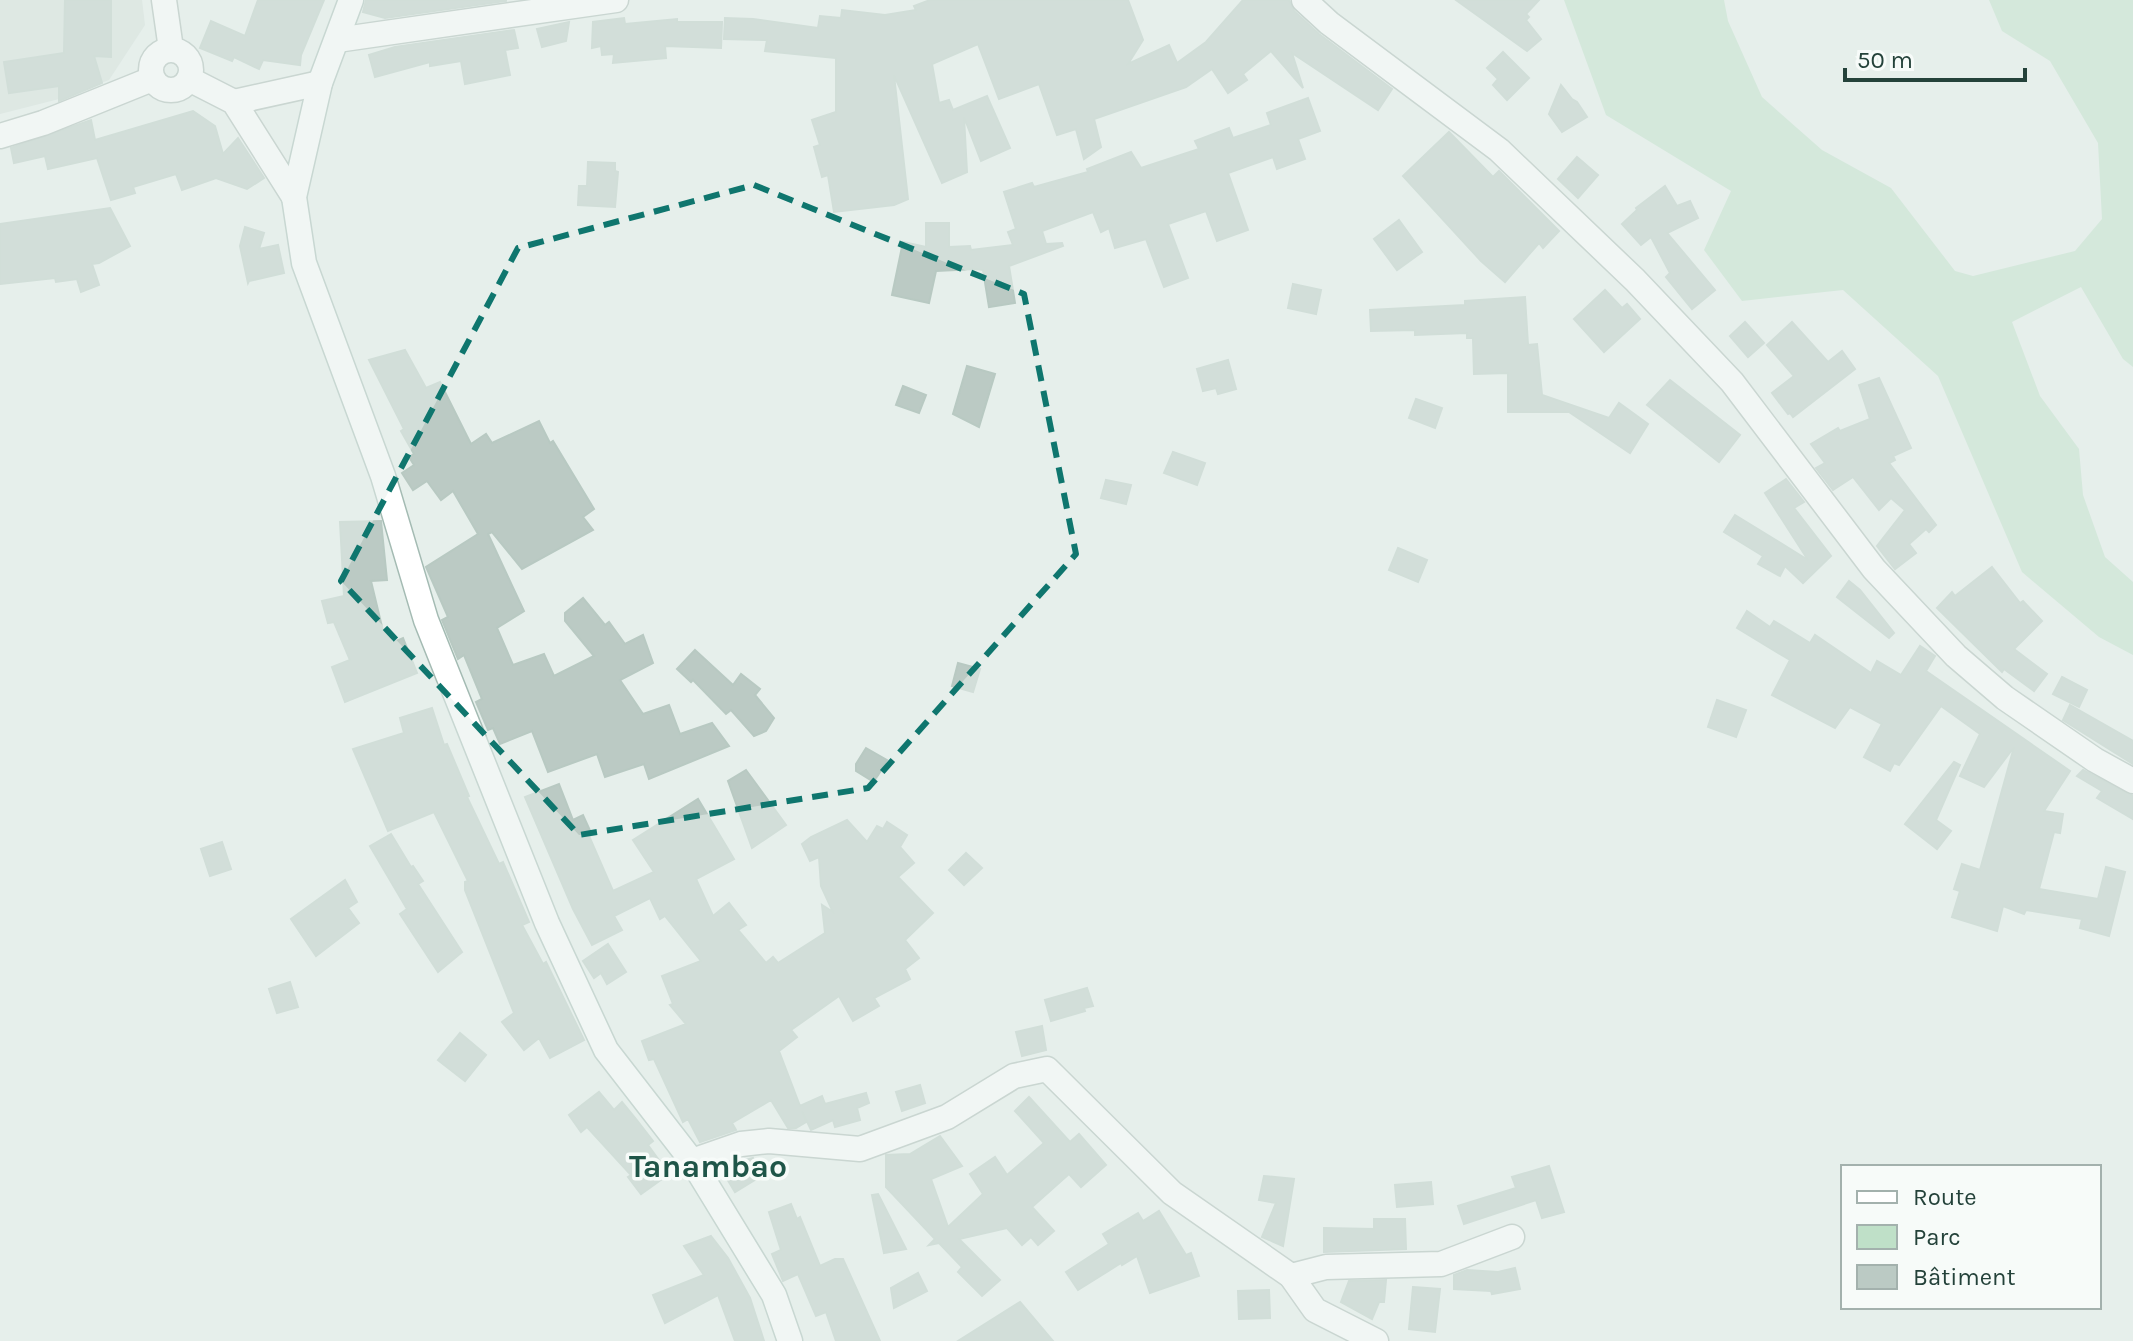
<svg xmlns="http://www.w3.org/2000/svg" width="2133" height="1341" viewBox="0 0 2133 1341" font-family="Karla,sans-serif">
	<style>
		.built { fill: #d4dfda }
		.green { fill: #bfe0c8 }
		.building { fill: #bbcac4; stroke: #b8c9c2; stroke-width: 2 }
		.lines { fill: none; stroke-linecap: round; stroke-linejoin: round }
		.minor-casing { stroke: #a8b8b2; stroke-width: 27 }
		.secondary-casing { stroke: #a4bbb3; stroke-width: 27 }
		.minor { stroke: #fff; stroke-width: 24 }
		.secondary { stroke: #fff; stroke-width: 24 }
		.marked { fill: none; stroke: #0f766e; stroke-width: 6; stroke-dasharray: 16 10; stroke-linejoin: round }
		.labels { text-anchor: middle; dominant-baseline: central; stroke-width: 7; stroke-linejoin: round; paint-order: stroke }
		.district-label { font-size: 32px; font-weight: bold; fill: #1f5548; stroke: #f7fbf9 }
	</style>
	<rect width="100%" height="100%" fill="#e6efeb"/>
	<polygon class="built" points="0,0 142,0 145,25 109,80 59,99 0,114"/>
	<polygon class="green" points="1564,0 1724,0 1728,21 1762,97 1822,150 1891,188 1955,271 1973,276 2075,251 2102,219 2098,143 2050,61 2002,31 1989,0 2133,0 2133,367 2123,359 2081,287 2012,322 2040,396 2079,449 2083,495 2105,557 2133,582 2133,655 2099,637 2022,572 1938,376 1843,290 1742,301 1704,250 1731,191 1606,115"/>
	<g class="building">
		<polygon points="65,0 111,0 111,57 94,56 102,83 59,101 59,86 9,93 4,62 64,53"/>
		<polygon points="258,0 324,0 301,55 300,65 263,60 259,69 234,57 232,61 200,48 211,21 245,36"/>
		<polygon points="366,0 506,0 506,1 385,18 363,12"/>
		<polygon points="930,0 1128,0 1143,40 1128,64 1169,45 1177,63 1206,42 1243,0 1289,0 1294,11 1319,34 1392,89 1378,110 1292,53 1303,88 1271,51 1243,74 1247,80 1228,93 1212,69 1186,87 1094,119 1101,147 1084,159 1076,129 1057,135 1039,84 999,99 978,44 932,64 939,103 949,100 953,110 987,96 1010,148 981,161 964,117 967,172 942,183 894,75 908,199 894,205 834,212 828,175 822,177 814,147 820,145 812,120 836,112 836,58 765,51 767,40 724,39 725,18 753,19 818,28 820,16 841,18 842,10 885,15 916,10 914,6"/>
		<polygon points="1456,0 1539,0 1526,14 1529,17 1526,20 1541,39 1527,51"/>
		<polygon points="624,18 625,24 677,19 677,22 722,22 721,48 665,46 666,58 613,63 614,54 602,55 601,46 592,48 593,22"/>
		<polygon points="569,22 566,41 542,47 537,29"/>
		<polygon points="514,30 518,48 505,50 510,75 465,84 461,61 430,66 430,62 375,77 369,55 395,47"/>
		<polygon points="1503,52 1529,78 1507,100 1493,85 1498,79 1487,68"/>
		<polygon points="1561,85 1572,99 1577,102 1587,117 1562,132 1549,114"/>
		<polygon points="1308,98 1320,131 1298,139 1305,159 1277,169 1273,157 1228,173 1248,230 1217,241 1206,211 1168,224 1188,278 1164,287 1146,239 1115,248 1109,228 1101,232 1093,212 1042,231 1046,244 1062,243 1063,246 1009,266 1015,303 989,307 983,270 976,269 936,271 929,303 892,295 903,242 926,247 926,223 949,223 949,247 970,246 971,250 1013,245 1008,232 1016,229 1004,192 1032,183 1034,187 1088,172 1087,169 1131,152 1141,168 1199,149 1195,141 1229,128 1233,138 1271,125 1267,113"/>
		<polygon points="193,111 215,126 223,154 238,138 264,178 247,189 216,178 182,190 176,174 133,187 135,193 111,200 97,158 48,169 45,156 14,163 11,148 91,120 95,140"/>
		<polygon points="1449,132 1493,177 1499,171 1559,231 1543,248 1539,243 1505,282 1481,261 1403,176"/>
		<polygon points="1577,157 1598,175 1578,198 1558,179"/>
		<polygon points="588,162 615,163 615,171 618,172 615,207 578,205 579,186 587,186"/>
		<polygon points="1665,186 1677,206 1690,201 1698,218 1667,233 1715,290 1692,309 1666,277 1670,273 1651,237 1641,245 1622,224 1637,210 1636,208"/>
		<polygon points="110,208 130,246 99,263 92,264 99,285 81,292 77,279 56,282 55,278 0,284 0,224"/>
		<polygon points="1399,220 1422,252 1397,270 1374,239"/>
		<polygon points="245,227 264,233 259,249 278,245 284,273 249,281 248,283 240,246"/>
		<polygon points="1293,284 1321,290 1316,314 1288,308"/>
		<polygon points="1605,290 1622,308 1627,304 1640,319 1604,352 1574,319"/>
		<polygon points="1525,297 1528,345 1537,344 1542,395 1609,418 1619,403 1648,424 1630,453 1569,412 1508,412 1508,373 1474,374 1473,338 1467,338 1467,333 1415,335 1415,330 1371,331 1370,310 1465,305 1465,301"/>
		<polygon points="1745,322 1764,343 1748,357 1730,336"/>
		<polygon points="1792,322 1828,362 1842,351 1855,369 1793,417 1790,413 1788,414 1772,393 1794,376 1767,345"/>
		<polygon points="405,350 426,388 440,382 471,444 486,434 492,443 539,421 550,443 553,441 594,509 583,517 593,530 522,569 492,532 488,534 524,611 497,628 513,665 544,654 554,676 594,656 565,621 565,613 583,598 605,625 609,622 625,644 643,635 653,663 620,680 643,714 669,705 680,734 712,723 729,746 649,779 644,764 605,777 597,754 548,772 532,731 500,744 493,728 488,730 476,702 482,699 464,655 458,659 442,620 448,617 426,567 478,534 453,491 441,500 427,481 413,490 402,473 414,465 409,457 414,454 401,431 404,429 369,360"/>
		<polygon points="1228,360 1236,389 1218,394 1216,388 1203,391 1197,369"/>
		<polygon points="967,366 995,374 979,427 953,414"/>
		<polygon points="1879,378 1911,448 1893,456 1895,460 1889,463 1936,525 1929,532 1926,529 1909,544 1916,553 1895,569 1877,546 1905,510 1891,498 1879,510 1853,477 1833,490 1816,468 1825,463 1811,444 1838,428 1840,431 1870,419 1859,385"/>
		<polygon points="1670,380 1740,435 1719,462 1647,405"/>
		<polygon points="903,386 926,395 919,413 896,405"/>
		<polygon points="1416,399 1442,408 1435,428 1409,418"/>
		<polygon points="1173,452 1205,463 1197,485 1164,473"/>
		<polygon points="1786,479 1804,502 1794,508 1831,556 1803,583 1785,566 1780,576 1758,564 1763,556 1724,532 1735,515 1808,560 1765,493"/>
		<polygon points="1106,480 1131,485 1126,504 1101,498"/>
		<polygon points="381,521 387,580 371,581 383,631 386,630 392,643 403,638 417,673 345,702 332,667 350,660 334,622 328,623 322,601 344,596 340,522"/>
		<polygon points="1398,548 1427,560 1418,582 1389,570"/>
		<polygon points="1992,567 2020,603 2023,601 2042,621 2014,649 2047,674 2034,691 2004,669 2002,672 1937,608 1952,592 1955,596"/>
		<polygon points="1849,581 1860,590 1894,633 1889,638 1837,597"/>
		<polygon points="1747,611 1770,627 1774,621 1810,643 1815,635 1871,673 1877,661 1901,675 1920,646 1935,656 1926,671 2070,771 2044,811 2063,814 2060,833 2054,832 2039,889 2098,899 2106,867 2125,872 2109,936 2080,928 2082,919 2026,910 2024,914 2003,906 1997,931 1952,917 1960,891 1954,889 1962,864 1980,870 2014,747 1984,787 1960,776 1980,734 1941,706 1899,765 1894,763 1890,771 1864,757 1882,724 1850,707 1835,728 1772,695 1790,660 1737,628"/>
		<polygon points="695,650 733,685 741,674 760,689 755,695 774,718 766,731 754,736 731,710 726,714 693,680 691,682 677,669"/>
		<polygon points="958,663 980,669 973,692 952,686"/>
		<polygon points="2062,677 2087,690 2079,707 2053,694"/>
		<polygon points="1717,700 1746,710 1736,737 1708,727"/>
		<polygon points="2070,705 2133,741 2133,764 2063,720"/>
		<polygon points="432,708 444,745 447,744 469,796 467,797 499,864 503,862 529,922 522,925 543,964 546,962 584,1040 550,1058 539,1038 524,1050 502,1022 514,1013 465,890 465,882 468,881 434,812 388,831 353,749 404,733 400,718"/>
		<polygon points="866,748 887,760 874,782 856,771 856,764"/>
		<polygon points="1954,762 1960,765 1936,820 1951,831 1937,849 1905,824"/>
		<polygon points="746,770 786,825 752,848 728,781"/>
		<polygon points="2083,770 2133,796 2133,819 2097,798 2102,791 2077,776"/>
		<polygon points="559,784 573,820 583,815 592,835 589,836 613,891 654,872 633,840 698,799 734,859 696,879 713,916 729,903 746,925 738,930 766,963 773,957 778,963 825,933 822,905 833,912 821,886 819,857 810,861 802,844 811,837 847,820 867,842 877,826 883,829 887,822 907,835 900,847 914,863 898,877 933,913 905,940 919,958 905,969 910,979 874,998 879,1006 853,1021 839,996 791,1030 797,1037 779,1051 800,1106 822,1096 825,1104 866,1093 869,1103 857,1108 860,1120 835,1127 833,1120 811,1130 802,1111 806,1122 796,1128 788,1128 771,1100 732,1123 736,1130 700,1142 688,1119 683,1122 654,1059 649,1060 642,1041 686,1024 670,1005 673,1004 662,976 701,961 665,916 660,919 650,898 614,916 622,930 592,945 573,909 525,797"/>
		<polygon points="391,834 411,867 413,866 423,881 418,884 462,952 438,972 400,914 407,909 370,846"/>
		<polygon points="222,842 231,869 210,876 201,849"/>
		<polygon points="966,853 982,868 964,885 949,870"/>
		<polygon points="345,880 357,902 348,908 359,923 316,956 291,919"/>
		<polygon points="608,944 626,972 607,984 601,973 594,978 583,961"/>
		<polygon points="290,982 298,1007 277,1013 269,989"/>
		<polygon points="1087,988 1093,1006 1084,1008 1085,1011 1051,1021 1045,1000"/>
		<polygon points="1042,1026 1046,1050 1022,1056 1016,1032"/>
		<polygon points="460,1033 486,1055 465,1081 438,1060"/>
		<polygon points="920,1085 925,1103 902,1111 896,1092"/>
		<polygon points="599,1092 614,1110 622,1102 636,1119 653,1141 648,1145 669,1174 641,1194 628,1177 631,1175 587,1127 581,1132 569,1115"/>
		<polygon points="1029,1097 1070,1142 1079,1134 1106,1165 1081,1187 1069,1174 1032,1207 1054,1231 1038,1245 1031,1237 1022,1245 1007,1228 959,1239 1000,1280 982,1296 958,1272 962,1267 939,1243 929,1245 935,1239 886,1187 886,1155 910,1154 940,1136 962,1166 931,1179 948,1227 983,1194 970,1174 995,1157 1007,1175 1044,1143 1015,1111"/>
		<polygon points="753,1158 763,1175 735,1192 720,1167"/>
		<polygon points="1549,1166 1564,1212 1542,1218 1536,1200 1464,1224 1458,1206 1516,1188 1512,1177"/>
		<polygon points="1264,1176 1294,1179 1283,1246 1262,1237 1276,1203 1259,1200"/>
		<polygon points="1431,1182 1433,1204 1397,1207 1395,1185"/>
		<polygon points="878,1194 906,1249 884,1253 872,1195"/>
		<polygon points="791,1204 797,1219 800,1217 820,1266 835,1259 843,1259 880,1341 836,1341 826,1312 816,1316 798,1274 783,1281 772,1254 781,1250 769,1212"/>
		<polygon points="1159,1211 1186,1255 1191,1253 1199,1276 1150,1293 1137,1256 1122,1265 1121,1263 1078,1290 1066,1272 1109,1244 1103,1234 1138,1213 1143,1221"/>
		<polygon points="1374,1219 1405,1219 1406,1249 1324,1252 1324,1228 1374,1229"/>
		<polygon points="711,1236 728,1258 750,1298 764,1341 735,1341 718,1295 665,1323 653,1295 704,1275 684,1246"/>
		<polygon points="1515,1268 1520,1289 1492,1294 1491,1291 1454,1289 1454,1275 1467,1270 1498,1272"/>
		<polygon points="918,1273 927,1291 894,1308 891,1288"/>
		<polygon points="1386,1280 1384,1302 1379,1302 1372,1319 1341,1302 1349,1281"/>
		<polygon points="1413,1287 1440,1289 1435,1332 1409,1329"/>
		<polygon points="1269,1290 1270,1318 1239,1319 1238,1291"/>
		<polygon points="1020,1302 1053,1341 958,1341"/>
	</g>
	<g class="lines">
		<defs>
			<g id="minor">
				<polyline points="164,0 171,49"/>
				<polyline points="1304,0 1329,23 1499,150 1635,280 1732,382 1874,569 1956,656 2005,698 2095,760 2133,781"/>
				<polyline points="337,40 616,0"/>
				<circle cx="171" cy="70" r="20"/>
				<polyline points="189,79 234,102 294,197"/>
				<polyline points="234,102 320,83"/>
				<polyline points="0,136 43,123 152,79"/>
				<polyline points="692,1161 741,1144 769,1141 860,1149 947,1117 1014,1076 1047,1069 1172,1193 1291,1276 1315,1310 1376,1341"/>
				<polyline points="1291,1276 1326,1267 1441,1264 1512,1237"/>
			</g>
			<polyline id="secondary" points="351,0 320,83 294,197 304,263 383,476 426,620 547,923 606,1050 692,1161 774,1295 790,1341"/>
		</defs>
		<use href="#minor" class="minor-casing"/>
		<use href="#secondary" class="secondary-casing"/>
		<use href="#minor" class="minor"/>
		<use href="#secondary" class="secondary"/>
	</g>
	<path d="M0 0H2133V1341H0ZM754 185 1024 294 1076 554 868 788 579 835 341 581 518 248Z" fill="#e6efeb" fill-opacity=".55" fill-rule="evenodd"/>
	<path class="marked" d="M754 185 1024 294 1076 554 868 788 579 835 341 581 518 248Z"/>
	<g class="labels">
		<g class="district-label">
			<text x="708" y="1166">Tanambao</text>
		</g>
	</g>
	<rect x="1841" y="1165" width="260" height="144" fill="#f7fbf9" stroke="#a3b1ad" stroke-width="2"/>
	<rect x="1857" y="1191" width="40" height="12" fill="#ffffff" stroke="#a3b1ad" stroke-width="2"/>
	<text x="1913" y="1205" font-size="24" fill="#24423a">Route</text>
	<rect x="1857" y="1225" width="40" height="24" fill="#bfe0c8" stroke="#a3b1ad" stroke-width="2"/>
	<text x="1913" y="1245" font-size="24" fill="#24423a">Parc</text>
	<rect x="1857" y="1265" width="40" height="24" fill="#bbcac4" stroke="#a3b1ad" stroke-width="2"/>
	<text x="1913" y="1285" font-size="24" fill="#24423a">Bâtiment</text>
	<path d="M1845 68v12h180v-12" fill="none" stroke="#24423a" stroke-width="4"/>
	<text x="1857" y="68" font-size="24" fill="#24423a" stroke="#f7fbf9" stroke-width="6" paint-order="stroke">50 m</text>
</svg>
